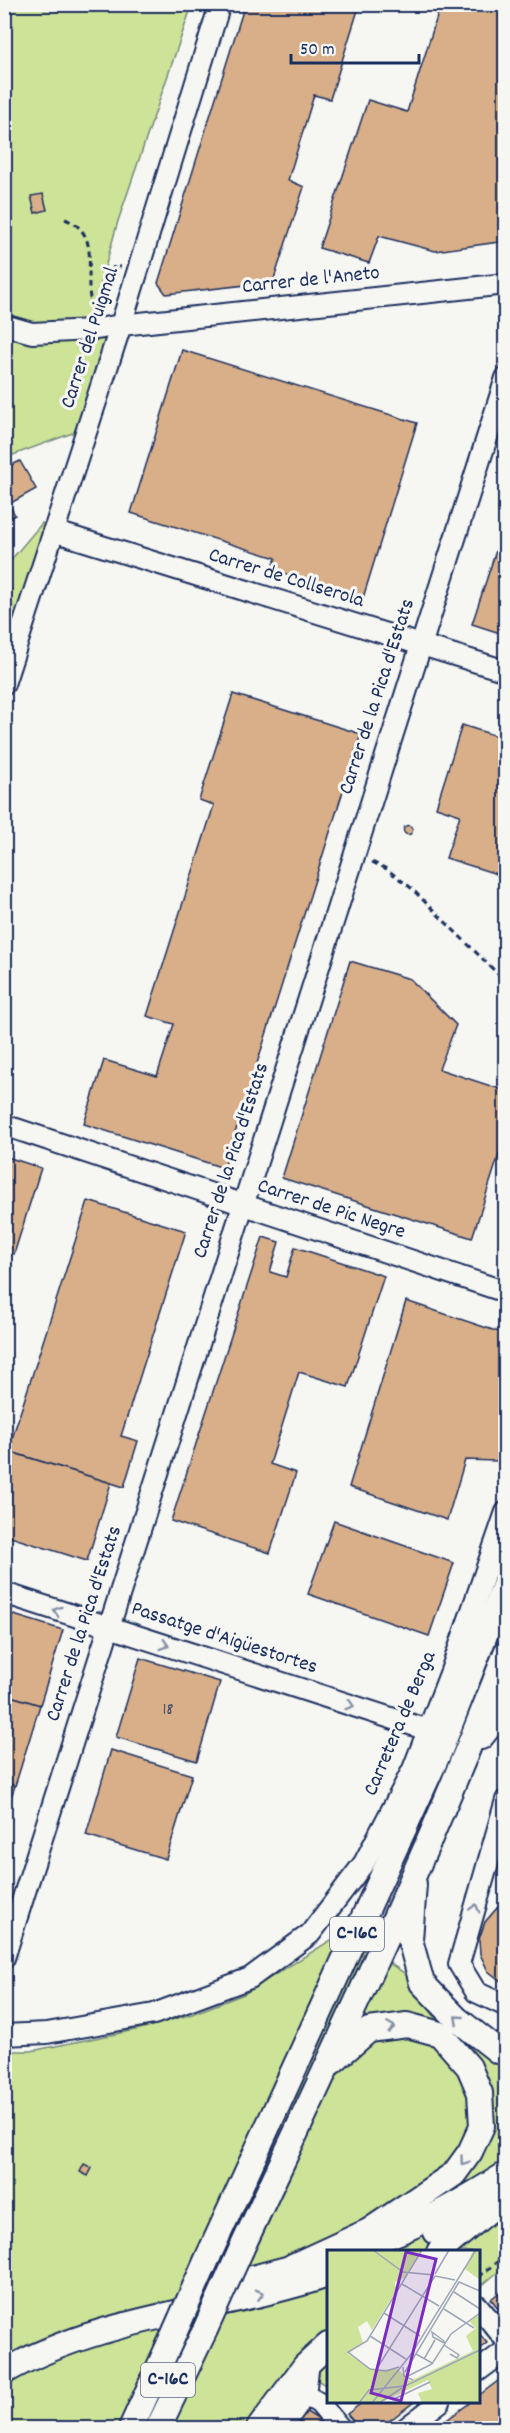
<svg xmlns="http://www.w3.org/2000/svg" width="510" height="2433" viewBox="0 0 510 2433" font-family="Dekko,sans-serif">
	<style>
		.green { fill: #cce398; stroke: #74897b; stroke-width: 1.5 }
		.building { fill: #d8af89; stroke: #1b2f5e; stroke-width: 1.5 }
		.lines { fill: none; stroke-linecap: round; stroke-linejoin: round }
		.minor-casing { stroke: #1b2f5e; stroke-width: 24 }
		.major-casing { stroke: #1b2f5e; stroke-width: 28 }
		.path { stroke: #1b2f5e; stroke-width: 3; stroke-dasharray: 6 4.5; stroke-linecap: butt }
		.minor { stroke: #f6f6f2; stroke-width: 20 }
		.major { stroke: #f6f6f2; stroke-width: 24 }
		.major-bridge-casing { stroke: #1b2f5e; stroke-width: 28; stroke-linecap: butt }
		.major-bridge { stroke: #f6f6f2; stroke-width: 24 }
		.oneway { stroke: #8892a8 }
		.labels { text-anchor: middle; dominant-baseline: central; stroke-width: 6; stroke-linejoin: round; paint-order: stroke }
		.number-label { font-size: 18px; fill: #4a4f69 }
		.shield { fill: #f6f6f2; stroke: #5d6b8a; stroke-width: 1.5 }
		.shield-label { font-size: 20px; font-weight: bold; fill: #1b2f5e }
		.street-label { font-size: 21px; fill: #1b2f5e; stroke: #f6f6f2 }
		.inset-road { fill: none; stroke: #9ea6b7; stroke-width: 1.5 }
		.view { fill: #7b2cbf; fill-opacity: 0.15; stroke: #7b2cbf; stroke-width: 3 }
		.inset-edge { fill: none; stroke: #1b2f5e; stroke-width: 3 }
	</style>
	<rect width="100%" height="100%" fill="#f6f6f2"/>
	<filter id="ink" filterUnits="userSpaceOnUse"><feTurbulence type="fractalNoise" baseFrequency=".0167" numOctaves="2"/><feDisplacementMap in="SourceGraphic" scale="12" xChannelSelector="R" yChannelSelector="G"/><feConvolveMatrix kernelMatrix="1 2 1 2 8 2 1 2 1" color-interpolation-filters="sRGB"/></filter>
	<g filter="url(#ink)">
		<g class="green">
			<polygon points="4,5 192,5 118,221 93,311 107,347 81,430 5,458"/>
			<polygon points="42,523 49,525 5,664 5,567"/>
			<polygon points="339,1935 372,1952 409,1976 434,2016 485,2055 505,2063 505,2266 479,2288 478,2252 328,2252 328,2387 310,2375 272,2428 5,2428 5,2051 31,2051 140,2029 192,2014 244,1994"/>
		</g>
		<g class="building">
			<polygon points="245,4 344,4 343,6 358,10 330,99 314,95 288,180 304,187 273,282 166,294 158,283"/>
			<polygon points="441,4 506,4 506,241 435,251 379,236 369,263 319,248 368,100 407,112"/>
			<polygon points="43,194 47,210 35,213 31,196"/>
			<polygon points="182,350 417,423 363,598 272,570 276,558 131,513"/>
			<polygon points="20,461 36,489 9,504 15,515 4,521 4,469"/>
			<polygon points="506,520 506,635 472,624"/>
			<polygon points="233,694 361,734 224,1168 84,1124 104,1060 157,1076 174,1024 147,1016 214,805 199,800"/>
			<polygon points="462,725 506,739 506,877 446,858 460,815 436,807"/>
			<circle cx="408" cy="830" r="4.5"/>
			<polygon points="350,961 410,979 456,1025 439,1069 506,1091 506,1133 472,1238 282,1178"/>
			<polygon points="4,1156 41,1168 14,1254 4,1251"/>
			<polygon points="88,1201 186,1231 121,1436 138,1441 124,1487 8,1451"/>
			<polygon points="263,1237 279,1242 270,1272 286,1277 295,1247 384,1276 348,1387 299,1372 270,1464 296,1473 270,1553 171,1521"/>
			<polygon points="406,1301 505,1334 499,1358 506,1363 506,1434 497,1461 465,1460 447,1520 349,1487"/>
			<polygon points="4,1450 111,1483 87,1561 4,1535"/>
			<polygon points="334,1521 454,1563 429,1636 308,1594"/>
			<polygon points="4,1612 63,1630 40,1705 4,1694"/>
			<polygon points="140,1658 220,1682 197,1761 116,1737"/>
			<polygon points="4,1694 40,1705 15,1786 4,1782"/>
			<polygon points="111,1750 192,1775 166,1859 86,1835"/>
			<polygon points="4,1782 15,1786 4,1818"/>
			<polygon points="506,1904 506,1985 488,1971 480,1954 479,1939 485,1922 498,1907"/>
			<polygon points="84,2164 92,2168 88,2176 80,2172"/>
			<polygon points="506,2287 506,2318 491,2299"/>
			<polygon points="478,2332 487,2343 478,2350"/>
			<polygon points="506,2375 506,2428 436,2428 471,2402 478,2402 478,2396"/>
			<polygon points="363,2402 414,2402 380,2428 359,2428 347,2414"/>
			<polygon points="294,2404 321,2421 316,2428 278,2428"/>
		</g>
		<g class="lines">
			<defs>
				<g id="minor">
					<polyline points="4,325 32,333 91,330 121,325 506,284"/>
					<polyline points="53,531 506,671"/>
					<polyline points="4,684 121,325 220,4"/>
					<polyline points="4,1125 506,1292"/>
					<polyline points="4,1593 428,1730"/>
					<polyline points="506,1800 459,1964 476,1992 506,2006"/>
					<polyline points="4,1958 506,378"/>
					<polyline points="4,2035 47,2033 154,2014 250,1978 310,1934 364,1863 413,1769 451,1671 506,1512"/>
					<polyline points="478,2306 506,2340"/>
					<polyline points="478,2371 506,2350"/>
					<polyline points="305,2395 319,2403 340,2428"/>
					<polyline points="281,2428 305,2395 309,2362"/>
					<polyline points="406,2428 440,2402"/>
				</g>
				<g id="major">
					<polyline points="481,1737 506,1706"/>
					<polyline points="414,1884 410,1940 422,1983 457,2019 498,2051 506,2053"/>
					<polyline points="436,2232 490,2208"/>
					<path d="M361 2246C415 2229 458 2204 506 2174"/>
					<path d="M241 2250C333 2053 428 1856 506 1653"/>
					<polyline points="439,2252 506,2196"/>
					<polyline points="208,2257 441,1748 506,1581"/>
					<polyline points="293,2266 369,2231 454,2174 470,2152 482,2126 480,2093 469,2067 440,2034 407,2025 369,2030 332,2062"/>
					<polyline points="230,2284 309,2263"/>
					<path d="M4 2372C100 2316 224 2310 328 2275"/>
					<polyline points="131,2428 173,2336"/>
					<polyline points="158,2428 205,2330"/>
					<polyline points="259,2428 305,2366 328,2345"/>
				</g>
			</defs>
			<use href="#minor" class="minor-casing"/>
			<use href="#major" class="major-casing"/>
			<g class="path">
				<path d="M65 219C101 233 85 268 90 298L99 305 114 266 121 267"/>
				<polyline points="372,862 385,868 410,887 506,982"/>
				<polyline points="478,2277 506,2255"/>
			</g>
			<use href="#minor" class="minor"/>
			<use href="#major" class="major"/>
			<defs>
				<g id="major-bridge">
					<polyline points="205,2330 241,2250"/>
					<polyline points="173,2336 208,2257"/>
				</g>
			</defs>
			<use href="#major-bridge" class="major-bridge-casing"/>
			<use href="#major-bridge" class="major-bridge"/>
		</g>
		<defs><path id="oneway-chevron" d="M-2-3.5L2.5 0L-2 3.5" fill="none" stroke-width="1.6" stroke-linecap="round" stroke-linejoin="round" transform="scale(1.5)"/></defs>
		<g class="oneway">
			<use href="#oneway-chevron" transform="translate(57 1611) rotate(-162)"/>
			<use href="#oneway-chevron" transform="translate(165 1645) rotate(18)"/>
			<use href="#oneway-chevron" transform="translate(350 1705) rotate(18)"/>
			<use href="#oneway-chevron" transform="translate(475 1908) rotate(-74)"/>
			<use href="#oneway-chevron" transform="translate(458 2019) rotate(-139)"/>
			<use href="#oneway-chevron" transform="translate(391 2027) rotate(-8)"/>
			<use href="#oneway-chevron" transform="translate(464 2161) rotate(126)"/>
			<use href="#oneway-chevron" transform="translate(260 2294) rotate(-14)"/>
		</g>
	</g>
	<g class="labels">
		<g class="number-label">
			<text x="168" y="1710">18</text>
		</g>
		<g class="shield">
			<rect x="330" y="1917" width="54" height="34" rx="4.5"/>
			<rect x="141" y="2363" width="54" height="34" rx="4.5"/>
		</g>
		<g class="shield-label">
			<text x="357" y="1934">C-16C</text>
			<text x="168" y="2380">C-16C</text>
		</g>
		<g class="street-label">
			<text transform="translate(311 281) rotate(-6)">Carrer de l'Aneto</text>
			<text transform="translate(91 338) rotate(-72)">Carrer del Puigmal</text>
			<text transform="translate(286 579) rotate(17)">Carrer de Collserola</text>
			<text transform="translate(378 697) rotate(-72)">Carrer de la Pica d'Estats</text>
			<text transform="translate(232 1161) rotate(-72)">Carrer de la Pica d'Estats</text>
			<text transform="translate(331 1210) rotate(18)">Carrer de Pic Negre</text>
			<text transform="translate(85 1624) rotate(-72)">Carrer de la Pica d'Estats</text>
			<text transform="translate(224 1639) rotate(18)">Passatge d'Aigüestortes</text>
			<text transform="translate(401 1724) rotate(-67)">Carretera de Berga</text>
		</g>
	</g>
	<g transform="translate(327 2250)">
		<rect width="153" height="153" fill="#f6f6f2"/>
		<path d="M0 0H94L78 28 68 32V36L74 33 45 80 40 71 31 77 36 93 21 104 46 120 71 119 83 131 146 101 139 86 149 78 142 71 153 64V149L150 153H95L91 143 105 139 101 130 53 153H0ZM146 0H153V30L138 19Z" fill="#cce398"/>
		<path class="inset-road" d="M46 0 76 22 107 25M108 24 122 0M108 26 128 30M75 34 112 56M127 42 153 59M117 59 147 78M57 63 93 86M105 82 117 91V93L106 87ZM43 86 79 109M117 95 132 105 130 108 123 104M89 104 105 113M97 109 108 90M72 117 59 121 43 119 21 102 40 91 95 0M76 117 77 126 86 130M49 120 108 26M78 122 132 32 153 41M81 126 105 114 124 84 153 63M65 150 103 132M32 153 42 140 78 136 153 100M45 153 85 103 149 0M52 153 75 138"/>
		<path class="view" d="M79 2 109 9 74 151 44 143Z"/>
		<rect width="153" height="153" class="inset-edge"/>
	</g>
	<rect width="510" height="2433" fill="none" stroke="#f6f6f2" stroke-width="24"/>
	<rect x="12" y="12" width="486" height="2409" fill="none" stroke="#1b2f5e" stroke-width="2" filter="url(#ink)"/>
	<path d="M291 54v9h128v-9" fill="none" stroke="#1b2f5e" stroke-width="3"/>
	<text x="300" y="54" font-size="18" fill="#1b2f5e" stroke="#f6f6f2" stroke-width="4.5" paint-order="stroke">50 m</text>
</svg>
